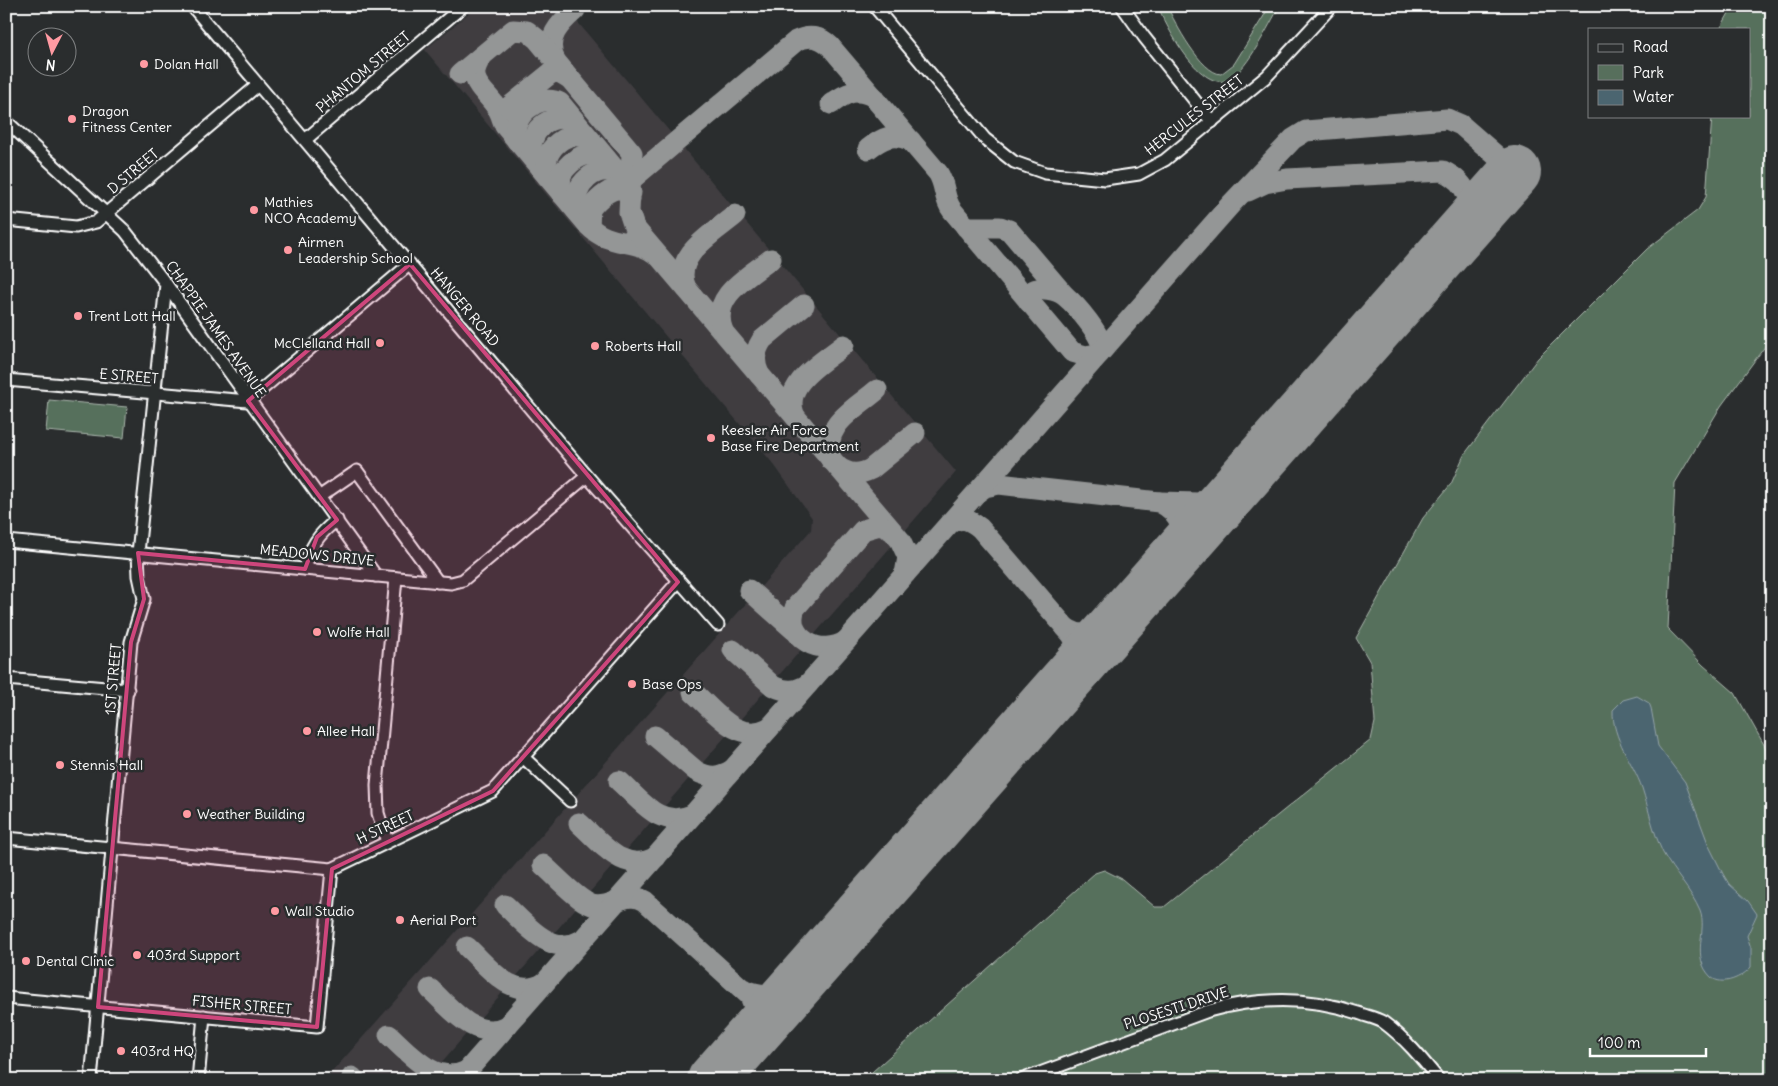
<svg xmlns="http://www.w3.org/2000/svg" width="1778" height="1086" viewBox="0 0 1778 1086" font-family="Delius,sans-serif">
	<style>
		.built { fill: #403d41 }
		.green { fill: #576f5c; stroke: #abb7ae }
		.water { fill: #4b6570; stroke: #93a3a9 }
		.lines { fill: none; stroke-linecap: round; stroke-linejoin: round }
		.taxiway { stroke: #949696; stroke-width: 21 }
		.runway { stroke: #949696; stroke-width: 52 }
		.minor-casing { stroke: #fff; stroke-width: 15 }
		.minor { stroke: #2a2d2e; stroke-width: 11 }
		.marked { fill: #ce467c; fill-opacity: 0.2; stroke: #ce467c; stroke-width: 4; stroke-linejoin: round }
		.poi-dot { fill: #ff9aa2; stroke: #2a2d2e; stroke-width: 2 }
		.labels { text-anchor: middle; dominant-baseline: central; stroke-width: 5; stroke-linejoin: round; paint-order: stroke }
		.poi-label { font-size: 14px; fill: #fff; stroke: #2a2d2e; text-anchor: start }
		.street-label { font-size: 14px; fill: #fff; stroke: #2a2d2e }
	</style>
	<rect width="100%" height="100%" fill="#2a2d2e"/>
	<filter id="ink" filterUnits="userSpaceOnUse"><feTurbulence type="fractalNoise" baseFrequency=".02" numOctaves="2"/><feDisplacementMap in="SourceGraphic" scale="10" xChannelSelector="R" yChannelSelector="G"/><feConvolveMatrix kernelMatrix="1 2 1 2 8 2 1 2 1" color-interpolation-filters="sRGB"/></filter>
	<g filter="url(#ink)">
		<polygon class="built" points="477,6 564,6 956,472 426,1080 325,1080 811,530 812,518 775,466 425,50"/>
		<g class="green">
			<path d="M1158 6H1167C1175 23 1201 73 1221 74L1234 64 1270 6H1280C1268 26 1249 67 1230 79 1202 95 1166 27 1158 6Z"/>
			<polygon points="1733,6 1772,6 1772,129 1770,152 1772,165 1772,337 1721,406 1675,483 1668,629 1703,665 1735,693 1772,759 1772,1080 863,1080 1095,873 1104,870 1122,879 1155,907 1164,907 1371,740 1375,722 1370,662 1356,638 1423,518 1451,484 1464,455 1538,358 1647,249 1698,210 1706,197 1712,116 1749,116 1749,29 1720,29"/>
			<polygon points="49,400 127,407 124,438 46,431"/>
		</g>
		<path class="water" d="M1637 696 1649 703 1651 708 1658 746 1685 782 1709 846 1723 874 1729 884 1748 901 1757 914 1747 936 1751 948V967C1743 977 1722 987 1711 977 1690 956 1708 931 1700 911 1691 890 1674 873 1663 853 1653 832 1649 810 1642 788 1633 762 1612 739 1613 710L1623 700Z"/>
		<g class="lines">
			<g class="taxiway">
				<path d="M482 56C464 81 484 88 497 108 501 113 502 120 505 126L589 226C608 247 637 238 657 255"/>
				<path d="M555 60C544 39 560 23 575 10"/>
				<polyline points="460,74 513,30 527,31 537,39 632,153 629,212 634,227 900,540 908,557 905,574"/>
				<path d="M831 104C846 93 857 87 874 97"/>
				<polyline points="509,107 551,73 559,72 569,78"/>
				<path d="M517 141C508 118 538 92 560 103L623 179 631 193"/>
				<path d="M868 149C882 138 893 132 911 141"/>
				<path d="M532 158C526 132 549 111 575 121"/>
				<path d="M547 176C539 150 570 123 593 143"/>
				<path d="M632 179 796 41C808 35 820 36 830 46L938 173C946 185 943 198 952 210L1072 352 1086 356 1099 354"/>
				<path d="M1248 191 1265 183 1287 179 1443 171C1470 184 1474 205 1463 231"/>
				<path d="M562 194 560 187 561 174C573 158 588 148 606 159"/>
				<path d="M576 210C571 186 597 161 620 175"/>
				<path d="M589 226 590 209C598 199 613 184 626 190L630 199"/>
				<polyline points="966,227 1000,227 1009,230 1065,296"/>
				<path d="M686 288C671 256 714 233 735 215"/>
				<path d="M1029 302 1032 291C1039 286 1058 290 1065 296 1076 305 1103 336 1102 350"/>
				<path d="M723 331C709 297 748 277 771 259"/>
				<path d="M759 374C753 361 755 351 762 340L804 305"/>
				<path d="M795 416C780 385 823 362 844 345"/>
				<path d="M831 460C821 425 854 410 877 390"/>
				<path d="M838 467C850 475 859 475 871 469L915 433"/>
				<path d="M978 492 985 487 999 484 1159 502C1186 516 1184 532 1176 558"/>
				<polyline points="1159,502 1199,503 1237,489"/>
				<path d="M950 523C962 516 970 520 980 528L1072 635C1079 648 1083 655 1076 669"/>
				<polyline points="749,590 794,630"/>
				<path d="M1066 628C1081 638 1095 635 1111 630"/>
				<path d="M846 641C821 658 784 638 795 608L863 530 880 525 891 530"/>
				<path d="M733 650 773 686C786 692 796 692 808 684"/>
				<path d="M693 692C716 712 737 744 769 728"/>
				<path d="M655 736 696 771C709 778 719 778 732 770"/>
				<path d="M619 781C642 801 659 829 692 815"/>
				<path d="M579 823C602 843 623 875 656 857"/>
				<path d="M543 865C556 876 577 900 592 905 612 910 625 889 645 901L750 996C756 1010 759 1021 753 1035"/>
				<path d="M505 905C526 924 551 958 582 940"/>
				<path d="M467 947C489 967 513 1002 544 983"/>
				<path d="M430 989C452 1009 475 1042 507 1026"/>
				<path d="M746 990C763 998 779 994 796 987"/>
				<path d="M389 1035C411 1055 436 1086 467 1071"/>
				<polyline points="352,1077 355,1080"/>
				<polyline points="459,1080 1232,203 1293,139 1306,131 1447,119 1461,125 1515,172"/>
			</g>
			<polyline class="runway" points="713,1080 1515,172"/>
			<defs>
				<g id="minor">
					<polyline points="192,6 587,476 718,625"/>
					<polyline points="874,6 985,139 1014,162 1045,173 1105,179 1139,174 1165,160 1267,76 1332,6"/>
					<polyline points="1122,6 1144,37 1212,122"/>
					<polyline points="6,121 125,231 166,284 376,576"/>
					<polyline points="305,140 463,6"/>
					<polyline points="6,220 76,227 96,222 258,85"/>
					<polyline points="6,380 248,401 410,264"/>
					<polyline points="319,497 357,471 438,582"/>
					<polyline points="6,541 451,583 463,580 587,476"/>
					<path d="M305 569C310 547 318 534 337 520"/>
					<polyline points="6,679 128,690"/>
					<polyline points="523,757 570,801"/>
					<polyline points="6,838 332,869 493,791 678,582"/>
					<polyline points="387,842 378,813 377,785 396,578"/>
					<polyline points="6,998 317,1027 332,869"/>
					<polyline points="91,1080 131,642 144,599 139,576 138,553 166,284"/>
					<polyline points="198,1080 204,1016"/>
					<path d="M1021 1080 1208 1011C1259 997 1308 996 1358 1013 1366 1016 1376 1018 1383 1022 1405 1038 1422 1059 1439 1080"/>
				</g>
			</defs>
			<use href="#minor" class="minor-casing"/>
			<use href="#minor" class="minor"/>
		</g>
	</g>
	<path class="marked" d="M410 264 678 582 493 791 332 869 317 1027 98 1007 131 642 144 599 138 553 305 569 317 537 337 520 248 401Z"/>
	<g class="poi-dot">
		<circle cx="144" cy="64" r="5"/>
		<circle cx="72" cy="119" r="5"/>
		<circle cx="254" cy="210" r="5"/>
		<circle cx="288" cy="250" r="5"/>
		<circle cx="78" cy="316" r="5"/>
		<circle cx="380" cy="343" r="5"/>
		<circle cx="595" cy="346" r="5"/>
		<circle cx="711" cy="438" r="5"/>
		<circle cx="317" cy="632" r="5"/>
		<circle cx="632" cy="684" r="5"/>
		<circle cx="307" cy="731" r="5"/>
		<circle cx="60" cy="765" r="5"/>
		<circle cx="187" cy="814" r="5"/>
		<circle cx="275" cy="911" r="5"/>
		<circle cx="400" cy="920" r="5"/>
		<circle cx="137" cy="955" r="5"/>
		<circle cx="26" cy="961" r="5"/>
		<circle cx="121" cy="1051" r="5"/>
	</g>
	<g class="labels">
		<g class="poi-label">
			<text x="154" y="64">Dolan Hall</text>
			<text x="82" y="111">Dragon<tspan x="82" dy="16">Fitness Center</tspan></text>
			<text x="264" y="202">Mathies<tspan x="264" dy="16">NCO Academy</tspan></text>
			<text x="298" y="242">Airmen<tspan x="298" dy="16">Leadership School</tspan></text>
			<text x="88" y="316">Trent Lott Hall</text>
			<text x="370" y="343" text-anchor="end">McClelland Hall</text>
			<text x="605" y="346">Roberts Hall</text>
			<text x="721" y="430">Keesler Air Force<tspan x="721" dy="16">Base Fire Department</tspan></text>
			<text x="327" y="632">Wolfe Hall</text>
			<text x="642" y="684">Base Ops</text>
			<text x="317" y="731">Allee Hall</text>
			<text x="70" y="765">Stennis Hall</text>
			<text x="197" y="814">Weather Building</text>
			<text x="285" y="911">Wall Studio</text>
			<text x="410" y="920">Aerial Port</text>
			<text x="147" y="955">403rd Support</text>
			<text x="36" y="961">Dental Clinic</text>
			<text x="131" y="1051">403rd HQ</text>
		</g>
		<g class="street-label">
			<text transform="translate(363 72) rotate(-40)">PHANTOM STREET</text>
			<text transform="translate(1194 115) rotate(-38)">HERCULES STREET</text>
			<text transform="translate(133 171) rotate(-40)">D STREET</text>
			<text transform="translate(465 307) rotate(50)">HANGER ROAD</text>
			<text transform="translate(216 329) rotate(55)">CHAPPIE JAMES AVENUE</text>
			<text transform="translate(129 376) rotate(5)">E STREET</text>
			<text transform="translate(317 555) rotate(6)">MEADOWS DRIVE</text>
			<text transform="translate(113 679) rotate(-85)">1ST STREET</text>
			<text transform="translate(385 827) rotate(-25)">H STREET</text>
			<text transform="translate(242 1005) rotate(5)">FISHER STREET</text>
			<text transform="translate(1176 1008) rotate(-18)">PLOSESTI DRIVE</text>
		</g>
	</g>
	<rect width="1778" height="1086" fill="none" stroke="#2a2d2e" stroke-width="25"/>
	<rect x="12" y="12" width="1753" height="1061" fill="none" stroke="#fff" stroke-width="2" filter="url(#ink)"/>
	<rect x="1588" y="28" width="162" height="90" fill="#2a2d2e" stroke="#7f8182"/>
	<rect x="1598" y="44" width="25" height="8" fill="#2a2d2e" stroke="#7f8182"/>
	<text x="1633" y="52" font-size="15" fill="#ffffff">Road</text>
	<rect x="1598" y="65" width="25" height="15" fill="#576f5c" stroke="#7f8182"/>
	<text x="1633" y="78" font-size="15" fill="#ffffff">Park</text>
	<rect x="1598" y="90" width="25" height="15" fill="#4b6570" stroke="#7f8182"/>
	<text x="1633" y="102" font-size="15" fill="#ffffff">Water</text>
	<g transform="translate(52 52) rotate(186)"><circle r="24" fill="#2a2d2e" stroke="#7f8182"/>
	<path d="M0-4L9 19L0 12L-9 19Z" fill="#ff9aa2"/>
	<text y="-8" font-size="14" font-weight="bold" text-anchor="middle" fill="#ffffff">N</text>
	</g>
	<path d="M1590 1048v8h116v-8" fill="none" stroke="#ffffff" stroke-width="2.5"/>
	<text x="1598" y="1048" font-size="15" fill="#ffffff" stroke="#2a2d2e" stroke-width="4" paint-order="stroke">100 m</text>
</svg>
